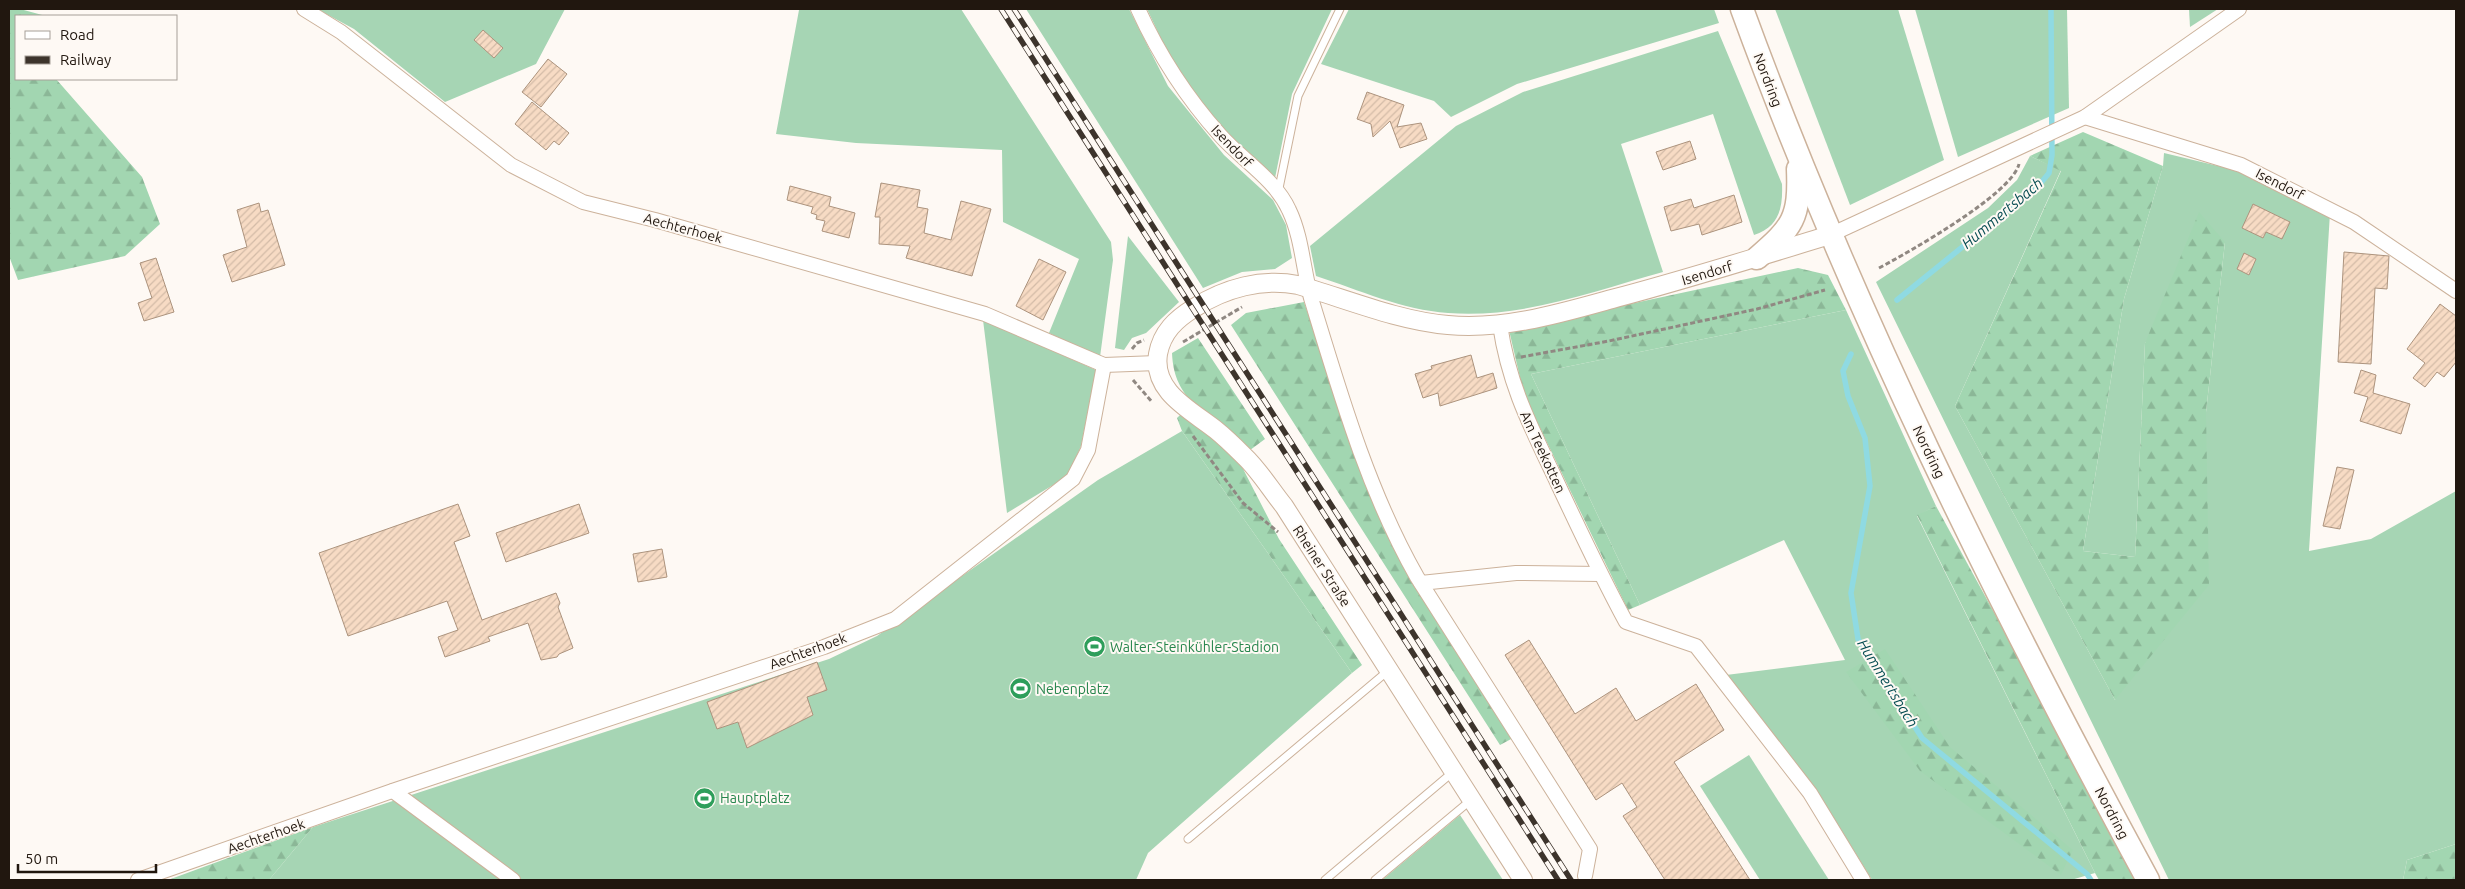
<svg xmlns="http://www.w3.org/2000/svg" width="2465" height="889" viewBox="0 0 2465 889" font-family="Ubuntu,sans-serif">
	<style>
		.grass { fill: #a6d5b4 }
		.forest { fill: url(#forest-firs) }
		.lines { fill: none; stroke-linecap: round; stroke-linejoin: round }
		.stream { stroke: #8fdae2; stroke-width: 5.5 }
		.building { fill: url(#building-hatch); stroke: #ac937d }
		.service-casing { stroke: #ccb29b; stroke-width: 9 }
		.minor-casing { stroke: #ccb29b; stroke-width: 16 }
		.tertiary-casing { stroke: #ccb29b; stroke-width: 20 }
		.primary-casing { stroke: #ccb29b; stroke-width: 25 }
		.path { stroke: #908882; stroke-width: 3; stroke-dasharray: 5 2.5; stroke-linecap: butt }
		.service { stroke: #fff; stroke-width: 7 }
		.minor { stroke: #fff; stroke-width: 14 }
		.tertiary { stroke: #fff; stroke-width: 18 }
		.primary { stroke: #fff; stroke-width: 22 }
		.rail-casing { stroke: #3d342c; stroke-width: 5.5 }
		.rail { stroke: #fef9f4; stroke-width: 4; stroke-dasharray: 11; stroke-linecap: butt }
		.labels { text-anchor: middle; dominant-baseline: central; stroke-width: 4; stroke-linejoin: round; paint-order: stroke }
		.street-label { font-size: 14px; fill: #21170f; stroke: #fef9f4 }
		.leisure-label { font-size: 14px; fill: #27864d; stroke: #fef9f4; text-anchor: start }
		.water-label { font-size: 15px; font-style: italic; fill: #074d53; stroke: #fef9f4 }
	</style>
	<defs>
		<pattern id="forest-firs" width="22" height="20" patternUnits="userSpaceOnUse" patternTransform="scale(1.25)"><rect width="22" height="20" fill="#a2d6b1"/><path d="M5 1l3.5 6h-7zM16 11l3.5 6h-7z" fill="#8bb797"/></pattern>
		<pattern id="building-hatch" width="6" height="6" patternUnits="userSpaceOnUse" patternTransform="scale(1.25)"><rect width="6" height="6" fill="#f7dbc4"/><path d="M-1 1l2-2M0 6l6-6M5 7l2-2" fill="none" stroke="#d3bba7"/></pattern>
	</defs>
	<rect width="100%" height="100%" fill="#fef9f4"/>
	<g class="grass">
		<polygon points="317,9 565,9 536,64 445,102 354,29"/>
		<polygon points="768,9 961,9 1111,242 1113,260 1100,357 1049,333 1079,259 1003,222 1002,150 856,143 776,134 799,10"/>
		<polygon points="1026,9 1129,9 1168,86 1224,155 1273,200 1286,225 1292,258 1275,269 1242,272 1203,288"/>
		<polygon points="1147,9 1332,9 1292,94 1275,178 1226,134 1179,77"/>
		<polygon points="1349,9 1714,9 1719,23 1517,84 1451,117 1434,101 1321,64"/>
		<polygon points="1775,9 1898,9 1944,160 1850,205"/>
		<polygon points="1915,9 2067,9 2069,108 1958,157"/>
		<polygon points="2189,9 2218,9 2190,27"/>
		<path d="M1718 31 1782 184C1783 208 1779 227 1754 235L1713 114 1621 144 1663 272C1594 291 1521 319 1448 313 1403 310 1359 290 1316 276L1310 246 1456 126 1523 92Z"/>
		<polygon points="2164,153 2235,170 2330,213 2309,551 2371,539 2456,491 2456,844 2407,860 2403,880 2169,880 1876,282 1988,208 2017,180 2030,156 2061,170 1955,406 2115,700 2206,412 2225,242 2145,343 2135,557 2083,551 2124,299 2163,166"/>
		<polygon points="1128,236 1179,302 1146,333 1132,338 1124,350 1115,348"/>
		<polygon points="1846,310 1936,506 1917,516 2095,873 2071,880 1872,880 1816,789 1726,675 1845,660 1784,540 1640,605 1531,374"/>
		<polygon points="983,320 1096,370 1081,446 1068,476 1007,513"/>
		<polygon points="1182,431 1352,673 1148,853 1136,880 269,880 313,827 829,659 877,636 1098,480"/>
		<polygon points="1749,755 1829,880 1760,880 1700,786"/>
		<polygon points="1460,815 1503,880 1382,880"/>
	</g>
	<g class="forest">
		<polygon points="9,9 20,9 46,16 16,16 16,79 56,79 142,177 160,224 125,256 18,280 9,256"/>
		<polygon points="2083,132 2163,166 2124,299 2083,551 2135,557 2145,343 2199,212 2225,242 2206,412 2209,585 2115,700 1955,406 2061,171 2030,156"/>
		<polygon points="1798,268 1828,275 1846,310 1531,374 1640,605 1628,610 1524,395 1509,330"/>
		<polygon points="1304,302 1339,405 1391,538 1513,738 1500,745 1231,325 1246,313"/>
		<path d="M1198 338 1265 439 1238 459 1279 539 1362 665 1352 673 1182 431 1177 418 1192 403C1179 387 1173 375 1172 353Z"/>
		<polygon points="1936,506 2140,880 2099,880 2095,873 1917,515"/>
		<polygon points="1885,649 1950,747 2073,850 2061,875 1920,771 1846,672"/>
		<polygon points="313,827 269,880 168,880"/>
		<polygon points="2456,844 2456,880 2403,880 2407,860"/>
	</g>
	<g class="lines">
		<g class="stream">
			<polyline points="1897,300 2040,184 2049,173 2052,155 2051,9"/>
			<polyline points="1851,354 1843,371 1848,396 1865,438 1870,486 1851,593 1858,639 1922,738 2087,874 2091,880"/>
		</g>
	</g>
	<g class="building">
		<polygon points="483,30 503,48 494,58 474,40"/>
		<polygon points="548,59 567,74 541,107 522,92"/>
		<polygon points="1367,92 1404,105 1397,127 1421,123 1427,139 1400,148 1390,121 1373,137 1371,124 1357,119"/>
		<polygon points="532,102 569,133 559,145 554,141 546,150 515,124"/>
		<polygon points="1690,141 1696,159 1663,170 1656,152"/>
		<polygon points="881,183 920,190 917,207 928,209 924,233 951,240 961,201 991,209 972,276 906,258 910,246 879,244 880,217 875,217"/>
		<polygon points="790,186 831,197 829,206 855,213 849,238 822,231 825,221 816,219 817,215 811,213 813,207 787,200"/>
		<polygon points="1734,195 1742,222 1702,235 1699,224 1671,231 1664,207 1691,199 1694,208"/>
		<polygon points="259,203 261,212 268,210 285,265 232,282 223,255 247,247 237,210"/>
		<polygon points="2253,204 2290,222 2282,239 2266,232 2263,238 2242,228"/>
		<polygon points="2344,252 2389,256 2387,289 2375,288 2371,364 2338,362"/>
		<polygon points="2244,253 2256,259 2249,275 2237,269"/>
		<polygon points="156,258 174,312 144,321 138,303 152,298 140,263"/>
		<polygon points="1039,259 1066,272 1043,320 1016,306"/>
		<polygon points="2440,304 2456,316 2456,362 2444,377 2437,372 2425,387 2413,378 2425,363 2407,349"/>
		<polygon points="1471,355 1477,378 1493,373 1497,388 1440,406 1438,393 1423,398 1415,374 1432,369 1431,366"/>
		<polygon points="2361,370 2376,375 2373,393 2410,404 2401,434 2360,421 2368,397 2354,393"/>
		<polygon points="2337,467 2354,470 2340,529 2323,526"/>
		<polygon points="458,504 470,536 454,542 482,620 556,593 560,603 558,607 573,648 559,654 557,657 541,660 528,623 488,637 490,641 445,657 438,637 458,630 447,601 348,636 319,553"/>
		<polygon points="579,504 589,533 506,562 496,533"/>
		<polygon points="662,549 667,577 638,582 633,554"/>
		<polygon points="1529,640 1575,714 1616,688 1636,721 1696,684 1724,730 1674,762 1750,880 1665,880 1623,816 1637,807 1622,783 1596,800 1505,655"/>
		<polygon points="817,662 827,690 807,697 813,715 747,748 738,722 717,729 707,702"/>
	</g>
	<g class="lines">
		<defs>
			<g id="service">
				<polyline points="1278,193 1298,96 1340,9"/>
				<polyline points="1188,839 1389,670"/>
				<polyline points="1325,880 1453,772"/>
				<polyline points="1375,880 1471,800"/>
			</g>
			<g id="minor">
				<polyline points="304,9 341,32 511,165 583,202 655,220 985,314 1104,365 1157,363"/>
				<path d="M1138 9C1159 55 1186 97 1220 135 1242 160 1275 179 1289 210 1302 237 1303 269 1311 298 1340 393 1368 491 1417 577L1590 849 1585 876"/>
				<polyline points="2085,117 2241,165 2354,222 2456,291"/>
				<polyline points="1830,235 2085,117 2239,9"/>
				<path d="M1500 325C1509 386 1531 427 1557 482 1579 529 1601 576 1626 622L1696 646 1810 793 1863 880"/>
				<polyline points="1421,583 1516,573 1600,574"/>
				<polyline points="393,791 513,880"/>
				<polyline points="138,880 395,790 824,647 895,619 1073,479 1088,450 1104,365"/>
			</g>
			<path id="tertiary" d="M1523 880 1284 506C1271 490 1259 470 1244 456 1235 447 1226 438 1216 430 1191 410 1152 392 1158 354 1162 332 1176 319 1194 308 1225 288 1262 278 1298 285 1346 299 1399 321 1448 325 1504 330 1558 314 1612 299 1685 280 1757 257 1830 235"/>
			<g id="primary">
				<path d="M1742 9C1852 310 1995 598 2148 880"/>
				<path d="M1757 258C1793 227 1800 218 1798 169"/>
			</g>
		</defs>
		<use href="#service" class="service-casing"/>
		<use href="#minor" class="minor-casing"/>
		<use href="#tertiary" class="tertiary-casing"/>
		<use href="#primary" class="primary-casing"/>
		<g class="path">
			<path d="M1879 268C1909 252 2012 194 2019 164"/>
			<polyline points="1183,342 1242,307"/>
			<polyline points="1132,349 1137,343 1144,340"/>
			<polyline points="1521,357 1609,341 1757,309 1825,290"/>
			<polyline points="1133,380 1152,402"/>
			<polyline points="1193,436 1243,503 1278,532"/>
		</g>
		<use href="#service" class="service"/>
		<use href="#minor" class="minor"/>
		<use href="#tertiary" class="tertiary"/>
		<use href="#primary" class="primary"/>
		<defs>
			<g id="rail">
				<polyline points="1001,9 1558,880"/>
				<polyline points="1014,9 1571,880"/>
			</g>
		</defs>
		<use href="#rail" class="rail-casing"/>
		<use href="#rail" class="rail"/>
	</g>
	<defs>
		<symbol id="stadium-disc" viewBox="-11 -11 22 22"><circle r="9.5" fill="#2e9e5b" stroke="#fef9f4"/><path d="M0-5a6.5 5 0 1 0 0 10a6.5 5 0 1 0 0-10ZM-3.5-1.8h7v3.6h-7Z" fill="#fff"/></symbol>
	</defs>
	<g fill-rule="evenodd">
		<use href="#stadium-disc" x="1082" y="634" width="25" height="25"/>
		<use href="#stadium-disc" x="1008" y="676" width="25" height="25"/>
		<use href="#stadium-disc" x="692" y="786" width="25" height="25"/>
	</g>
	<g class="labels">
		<g class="street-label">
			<text transform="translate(1768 80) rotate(69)">Nordring</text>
			<text transform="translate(1232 146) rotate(46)">Isendorf</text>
			<text transform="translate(2280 184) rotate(27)">Isendorf</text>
			<text transform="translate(683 228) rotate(15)">Aechterhoek</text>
			<text transform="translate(1707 273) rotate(-17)">Isendorf</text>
			<text transform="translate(1543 452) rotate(65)">Am Teekotten</text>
			<text transform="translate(1929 452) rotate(64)">Nordring</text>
			<text transform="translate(1322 566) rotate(57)">Rheiner Straße</text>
			<text transform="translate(808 651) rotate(-20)">Aechterhoek</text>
			<text transform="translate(2112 813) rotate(62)">Nordring</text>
			<text transform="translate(266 836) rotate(-19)">Aechterhoek</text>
		</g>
		<g class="leisure-label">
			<text x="1110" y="647">Walter-Steinkühler-Stadion</text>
			<text x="1036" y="689">Nebenplatz</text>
			<text x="720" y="798">Hauptplatz</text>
		</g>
		<g class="water-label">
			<text transform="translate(2002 213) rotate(-40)">Hummertsbach</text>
			<text transform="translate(1888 683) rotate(58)">Hummertsbach</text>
		</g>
	</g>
	<rect width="2465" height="889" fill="none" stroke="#21170f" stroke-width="20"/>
	<rect x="15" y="15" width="162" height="65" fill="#fef9f4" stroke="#a69f98"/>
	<rect x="25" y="31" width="25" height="8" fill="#ffffff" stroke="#a69f98"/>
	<text x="60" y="40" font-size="15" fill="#21170f">Road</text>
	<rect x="25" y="56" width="25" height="8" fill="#3d342c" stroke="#a69f98"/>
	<text x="60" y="65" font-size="15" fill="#21170f">Railway</text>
	<path d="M18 864v8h138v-8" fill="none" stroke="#21170f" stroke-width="2.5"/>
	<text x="25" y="864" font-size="15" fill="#21170f" stroke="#fef9f4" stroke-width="4" paint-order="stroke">50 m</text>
</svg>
